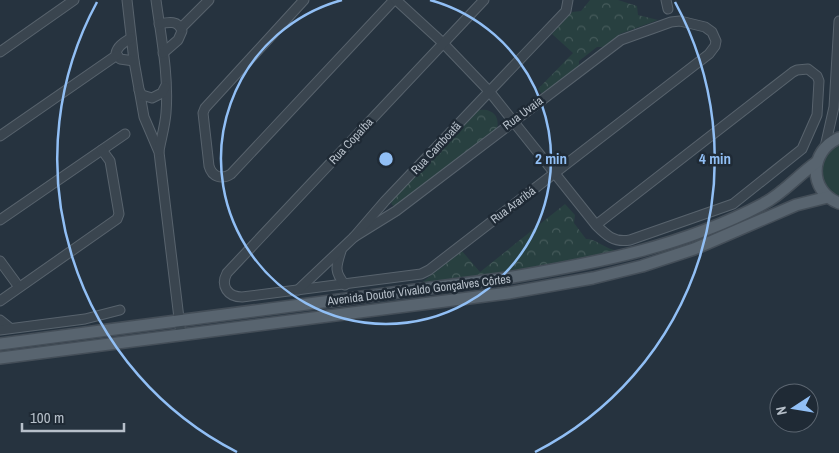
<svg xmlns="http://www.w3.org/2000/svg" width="839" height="453" viewBox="0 0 839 453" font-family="'Archivo Narrow',sans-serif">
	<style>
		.grass { fill: #284040 }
		.park { fill: url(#park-crowns) }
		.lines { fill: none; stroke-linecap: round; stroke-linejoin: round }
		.minor-casing { stroke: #58636d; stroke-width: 11 }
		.major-casing { stroke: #444e58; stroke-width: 14 }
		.minor { stroke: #3a454f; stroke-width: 9 }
		.major { stroke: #58646f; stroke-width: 11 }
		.ring { fill: none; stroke: #91bff5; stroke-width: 2.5 }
		.labels { text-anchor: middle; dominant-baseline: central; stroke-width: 5; stroke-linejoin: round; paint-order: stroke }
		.street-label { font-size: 12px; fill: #b7c0ca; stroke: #1f2a35 }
		.centre { fill: #91bff5; stroke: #1f2a35; stroke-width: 2.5 }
		.ring-label { font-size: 15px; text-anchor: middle; font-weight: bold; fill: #91bff5; stroke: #1f2a35; stroke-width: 5; stroke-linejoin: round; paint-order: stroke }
	</style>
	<defs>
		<pattern id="park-crowns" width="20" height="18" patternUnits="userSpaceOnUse" patternTransform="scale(1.25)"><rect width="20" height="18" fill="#284040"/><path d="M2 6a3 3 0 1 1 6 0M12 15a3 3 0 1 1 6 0" fill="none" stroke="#455a5a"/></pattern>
	</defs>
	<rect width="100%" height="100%" fill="#26333f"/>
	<polygon class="grass" points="839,141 839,200 834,198 820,179 822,156"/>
	<g class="park">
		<polygon points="590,0 618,0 637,6 638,15 658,20 620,34 603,47 597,47 579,61 579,66 542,94 538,89 573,53 552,34 572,12 581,11"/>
		<path d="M479 110C492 108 500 116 497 129L396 206 392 205 391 201Z"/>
		<path d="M565 204 575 215 574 223 586 239C596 239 603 247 614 250L615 253 570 263 420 284 462 251 480 272Z"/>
	</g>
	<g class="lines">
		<defs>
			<g id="minor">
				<polyline points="127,0 134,61 144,117 159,152 181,335"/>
				<path d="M156 0C161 37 169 76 166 113 165 126 161 139 159 151"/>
				<path d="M304 0 205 108 203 113 209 166C212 177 222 180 231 174L394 0"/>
				<path d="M396 0 443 43 489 91 596 225C606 235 614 243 630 240L733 204 802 149 817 115 819 81 817 76 808 69 797 70 793 72 596 225"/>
				<polyline points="666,0 668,9"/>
				<path d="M159 24C169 22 178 20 182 31L178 40 163 53"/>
				<polyline points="181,28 209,0"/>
				<path d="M131 38C125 42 118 45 116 53L120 59 134 61"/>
				<polyline points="0,52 74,0"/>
				<polyline points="139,90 142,95 152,98 162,93 165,87"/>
				<polyline points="0,136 117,55"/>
				<polyline points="825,147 834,107 839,21"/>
				<polyline points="0,220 125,134"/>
				<path d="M354 237 396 211 621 40 671 22 680 21 705 27 712 32 716 41 715 46 709 54 429 270 421 274 242 297C228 297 220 286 227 273L484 0"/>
				<path d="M341 251C336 267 334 271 345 285"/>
				<polyline points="0,261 19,287"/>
				<polyline points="298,290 354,237 385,201 566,11 568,0"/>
				<polyline points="0,301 117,219 119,214 110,161 102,150"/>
				<polyline points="0,320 10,328"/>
				<polyline points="0,330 85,319 120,310"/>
			</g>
			<g id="major">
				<path d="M839 138C809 151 808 191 839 203"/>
				<path d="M0 344 507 278C596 263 682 247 763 204 784 193 798 175 817 162"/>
				<polyline points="0,358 508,293 593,278 642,266 694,249 796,205 828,197"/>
			</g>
		</defs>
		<use href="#minor" class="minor-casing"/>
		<use href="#major" class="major-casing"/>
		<use href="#minor" class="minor"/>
		<use href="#major" class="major"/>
	</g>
	<g class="ring">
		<path d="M430 0A165 165 0 1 1 342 0"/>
		<path d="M237 452A329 329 0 0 1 97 2M675 2A329 329 0 0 1 535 452"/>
	</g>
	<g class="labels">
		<g class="street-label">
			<text transform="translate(523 113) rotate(-37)">Rua Uvaia</text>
			<text transform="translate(351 141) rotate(-47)">Rua Copaíba</text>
			<text transform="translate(436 148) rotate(-47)">Rua Camboatã</text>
			<text transform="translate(513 205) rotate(-37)">Rua Araribá</text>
			<text transform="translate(419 290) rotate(-7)">Avenida Doutor Vivaldo Gonçalves Côrtes</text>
		</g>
	</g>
	<circle cx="386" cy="159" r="8" class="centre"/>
	<g class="ring-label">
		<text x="551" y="164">2 min</text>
		<text x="715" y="164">4 min</text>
	</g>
	<g transform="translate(794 408) rotate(258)"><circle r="24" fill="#1f2a35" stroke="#5c6671"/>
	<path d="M0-4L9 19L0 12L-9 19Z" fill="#91bff5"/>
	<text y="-8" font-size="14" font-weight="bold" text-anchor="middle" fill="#b7c0ca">N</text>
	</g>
	<path d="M22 423v8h102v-8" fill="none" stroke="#b7c0ca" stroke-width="2.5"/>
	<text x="30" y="423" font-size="15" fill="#b7c0ca" stroke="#1f2a35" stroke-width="4" paint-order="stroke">100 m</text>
</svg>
